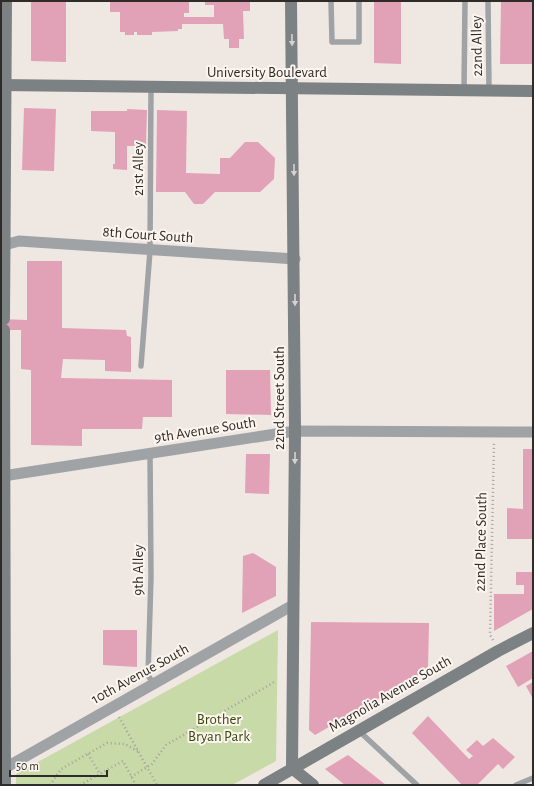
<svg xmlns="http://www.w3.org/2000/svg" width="534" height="786" viewBox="0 0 534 786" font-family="'Alegreya Sans',sans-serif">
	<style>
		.park { fill: #c7daa7 }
		.building { fill: #e1a2b8 }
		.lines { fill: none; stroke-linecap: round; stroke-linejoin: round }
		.path { stroke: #a7a19d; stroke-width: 2.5; stroke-dasharray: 1 3; stroke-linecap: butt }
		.lane { stroke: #9fa3a5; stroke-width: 5.5 }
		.street { stroke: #9fa3a5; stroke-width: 11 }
		.secondary { stroke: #7c8184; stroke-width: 12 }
		.oneway { fill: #d6d2cf }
		.labels { text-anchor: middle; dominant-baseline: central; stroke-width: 4; stroke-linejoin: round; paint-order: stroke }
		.street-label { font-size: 15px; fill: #2e2b29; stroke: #fcf5ef }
		.park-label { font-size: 15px; fill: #394b0c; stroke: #fcf5ef }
	</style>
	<rect width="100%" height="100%" fill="#efe7e2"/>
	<polygon class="park" points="278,630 276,761 232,785 16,785 16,774"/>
	<g class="building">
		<polygon points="31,1 66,1 66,62 31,61"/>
		<polygon points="110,1 189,1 189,13 184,13 184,17 214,17 214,5 205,5 205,1 250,1 250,11 243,11 244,39 239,39 239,48 229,48 229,39 224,39 223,24 182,24 182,29 178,29 178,31 152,32 152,35 137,35 137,32 134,32 134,35 125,35 125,32 120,32 120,12 110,12"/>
		<polygon points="374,1 401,1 401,64 374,63"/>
		<polygon points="501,1 533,1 533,64 500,64"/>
		<polygon points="24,108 56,109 54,171 22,170"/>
		<polygon points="127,109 147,110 146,146 127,146 127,170 113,169 113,164 115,164 115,132 91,131 91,111 127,111"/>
		<polygon points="157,110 187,111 186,173 220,174 220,158 230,158 245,142 258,142 275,158 274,179 260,192 215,192 203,204 194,204 185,192 156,192"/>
		<polygon points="27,261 62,261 62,328 126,330 127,336 131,337 131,372 105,371 105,360 63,359 61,378 172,380 172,417 143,417 142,429 82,429 82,446 31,445 31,370 21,369 21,330 1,330 1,319 27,320"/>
		<polygon points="226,370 270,370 271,415 226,414"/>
		<polygon points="523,449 533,449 533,539 507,539 507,508 523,509"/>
		<polygon points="246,454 270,454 269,494 245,493"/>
		<polygon points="253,553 276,567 276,596 242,613 243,556"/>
		<polygon points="516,572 533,572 533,609 494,631 494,594 524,594 524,585 516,585"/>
		<polygon points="311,622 429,623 428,670 315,735 309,730"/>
		<polygon points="103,630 137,630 137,667 103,665"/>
		<polygon points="533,651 533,678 518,687 506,666"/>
		<polygon points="533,682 533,699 526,686"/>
		<polygon points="428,716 469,759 473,756 466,750 477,740 483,746 493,738 515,757 503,769 498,764 477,785 462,785 412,733"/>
		<polygon points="348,755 386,785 345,785 325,769"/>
	</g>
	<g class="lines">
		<g class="path">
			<polyline points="493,640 490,635 494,442"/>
			<polyline points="119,717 157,785"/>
			<polyline points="88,754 100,774"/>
			<polyline points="131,777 152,764 166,745 276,681"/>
			<polyline points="50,785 61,769 107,743 125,744 139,752"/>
			<polyline points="80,785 123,761 136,785"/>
		</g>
		<g class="lane">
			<polyline points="331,1 332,42 359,42 359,1"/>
			<polyline points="488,1 489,90"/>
			<polyline points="464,90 465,1"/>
			<polyline points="141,366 150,251 151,88"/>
			<polyline points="150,454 151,577 148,675 154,685"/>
			<polyline points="359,731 417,785"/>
			<polyline points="516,785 533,778"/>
		</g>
		<g class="street">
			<polyline points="1,246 19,241 295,259"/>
			<polyline points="3,476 295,431 533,432"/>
			<polyline points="5,768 293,605"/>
		</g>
		<g class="secondary">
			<polyline points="291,1 295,431 292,768 313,785"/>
			<polyline points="1,85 533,91"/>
			<polyline points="4,319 6,1"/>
			<polyline points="4,330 5,785"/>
			<polyline points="264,785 498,651 533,633"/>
		</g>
	</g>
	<defs><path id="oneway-solid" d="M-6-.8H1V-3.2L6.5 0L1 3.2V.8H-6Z"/></defs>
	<g class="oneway">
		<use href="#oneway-solid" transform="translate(292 40) rotate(89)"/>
		<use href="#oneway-solid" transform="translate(294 170) rotate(90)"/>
		<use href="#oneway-solid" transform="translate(295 300) rotate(90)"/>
		<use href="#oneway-solid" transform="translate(295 458) rotate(91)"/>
	</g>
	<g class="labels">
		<g class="street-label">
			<text transform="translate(477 46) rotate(-91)">22nd Alley</text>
			<text x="267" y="72">University Boulevard</text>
			<text transform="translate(138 169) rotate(-90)">21st Alley</text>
			<text transform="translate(148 235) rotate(4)">8th Court South</text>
			<text transform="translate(279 398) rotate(-90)">22nd Street South</text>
			<text transform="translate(205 430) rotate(-9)">9th Avenue South</text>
			<text transform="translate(481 542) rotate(-89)">22nd Place South</text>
			<text transform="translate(138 570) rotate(-90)">9th Alley</text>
			<text transform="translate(140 674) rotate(-29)">10th Avenue South</text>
			<text transform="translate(390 694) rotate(-30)">Magnolia Avenue South</text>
		</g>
		<g class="park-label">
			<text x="219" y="719">Brother<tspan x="219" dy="17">Bryan Park</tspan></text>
		</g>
	</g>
	<rect width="534" height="786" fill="none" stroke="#2e2b29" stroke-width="4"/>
	<path d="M10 770v6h97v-6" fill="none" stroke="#2e2b29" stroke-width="2"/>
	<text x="16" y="770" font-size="12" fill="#2e2b29" stroke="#fcf5ef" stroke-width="3" paint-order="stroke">50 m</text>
</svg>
